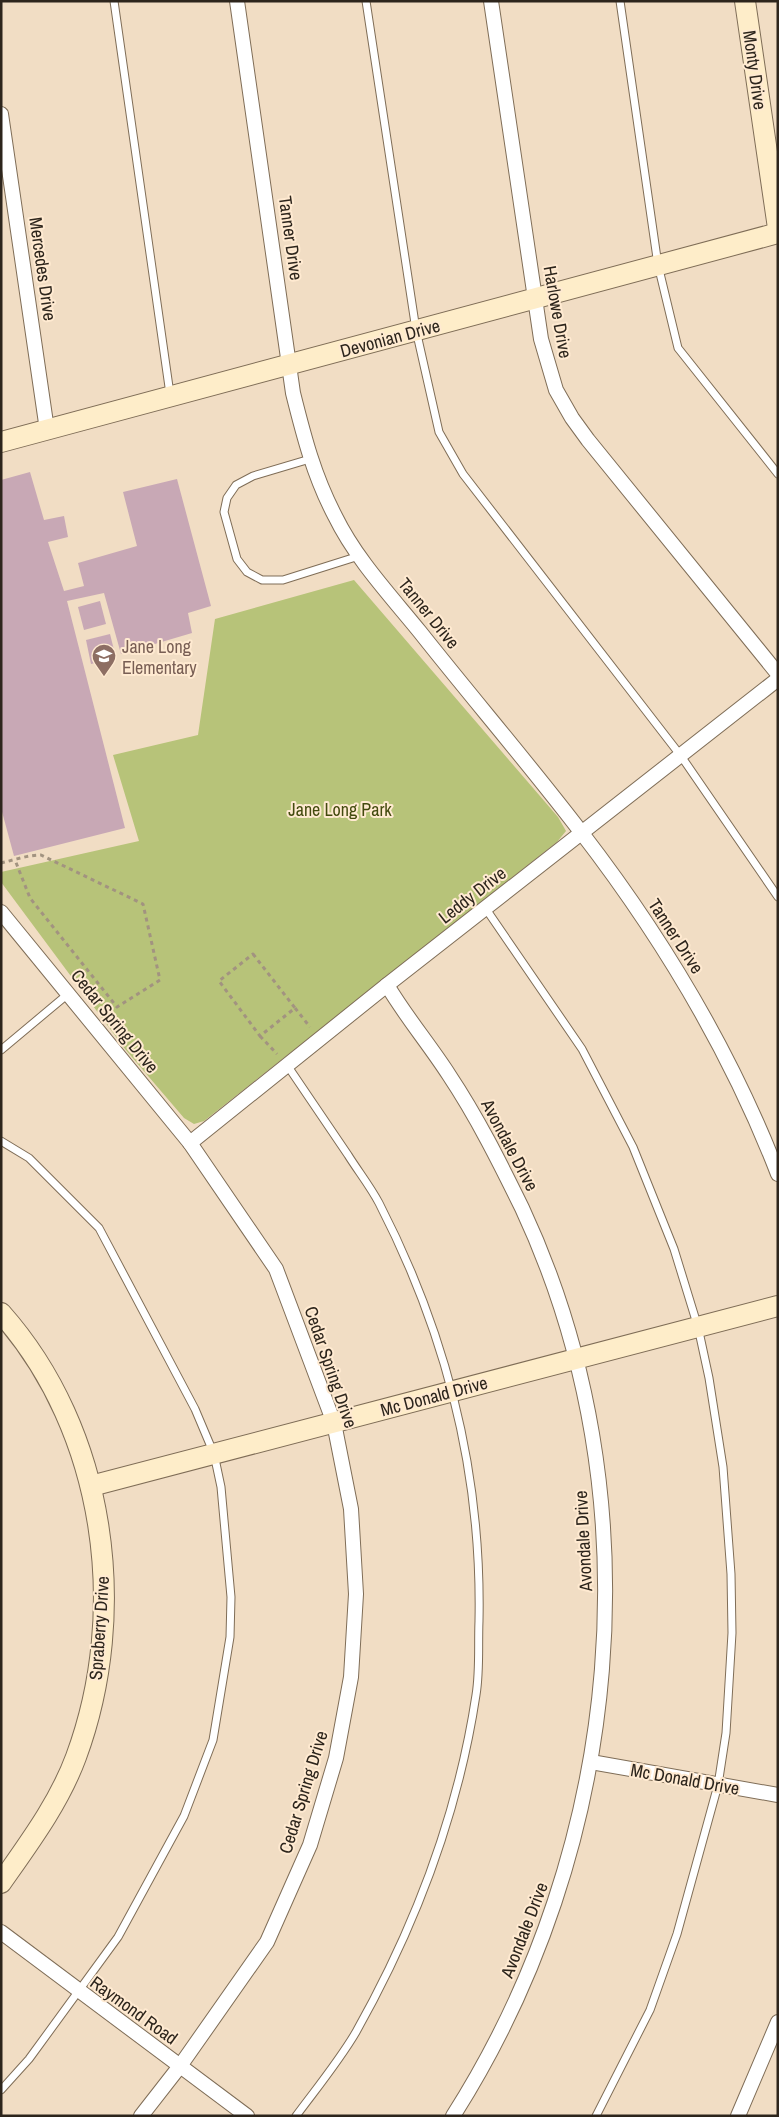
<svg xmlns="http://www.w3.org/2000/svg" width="779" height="2117" viewBox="0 0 779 2117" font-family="'Archivo Narrow',sans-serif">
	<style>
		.green { fill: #b7c379 }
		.building { fill: #c8a8b5 }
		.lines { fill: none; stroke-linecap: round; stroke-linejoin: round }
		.lane-casing { stroke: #7f6d57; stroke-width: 9 }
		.street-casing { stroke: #7f6d57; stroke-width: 16 }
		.secondary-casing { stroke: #7f6d57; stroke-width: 22 }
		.path { stroke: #a29380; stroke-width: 3; stroke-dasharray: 4 4; stroke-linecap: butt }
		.lane { stroke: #fff; stroke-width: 7 }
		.street { stroke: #fff; stroke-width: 14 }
		.secondary { stroke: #feedc9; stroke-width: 20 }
		.labels { text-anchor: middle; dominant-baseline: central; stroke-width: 4; stroke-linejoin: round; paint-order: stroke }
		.street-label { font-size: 18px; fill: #2d251c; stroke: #ffead1 }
		.education-label { font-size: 18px; fill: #785e54; stroke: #ffead1; text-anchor: start }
		.park-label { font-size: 18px; fill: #434a0e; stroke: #ffead1 }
	</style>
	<rect width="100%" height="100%" fill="#f1ddc4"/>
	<polygon class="green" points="354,580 558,817 566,831 557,842 204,1121 194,1124 184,1118 125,1049 1,882 1,872 139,841 113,755 198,735 215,619"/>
	<g class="building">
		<polygon points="30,472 44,520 64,516 68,537 48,542 64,591 84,586 78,563 137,546 123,492 177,479 211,606 188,613 192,633 121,654 104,593 67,601 125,828 14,856 1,808 1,480"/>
		<polygon points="100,601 106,624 84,630 78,607"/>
		<polygon points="110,634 116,658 91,664 86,640"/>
	</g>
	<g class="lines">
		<defs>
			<g id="lane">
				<polyline points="114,1 170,394"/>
				<polyline points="366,1 416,330 439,432 463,474 681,756 778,897"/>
				<polyline points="620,1 658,265 678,348 778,474"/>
				<polyline points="310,459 253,476 236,485 227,498 224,512 237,559 247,572 262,580 283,580 359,556"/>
				<polyline points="486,909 582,1049 633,1147 674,1249 698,1327 709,1378 723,1467 731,1574 732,1633 726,1733 718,1785 677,1934 650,2010 596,2116"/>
				<polyline points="1,1050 68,994"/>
				<path d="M287 1065C307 1095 328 1125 348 1155 358 1171 370 1186 379 1203 447 1335 482 1472 479 1621 478 1645 480 1671 476 1695 458 1814 415 1927 356 2032 339 2061 316 2089 296 2116"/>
				<polyline points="1,1141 29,1158 99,1228 195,1409 214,1454 221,1487 231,1597 230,1637 213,1740 184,1816 118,1937 29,2059 1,2090"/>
			</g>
			<g id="street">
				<path d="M237 1 293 393C304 437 314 476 335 516 356 559 390 595 420 632 473 699 529 764 581 832 662 937 730 1050 778 1174"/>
				<polyline points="491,1 541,339 556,390 572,418 588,440 778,674"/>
				<polyline points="1,114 47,430"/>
				<polyline points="1,912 190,1143 276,1269 334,1423 351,1509 356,1594 351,1677 336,1758 310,1845 267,1942 180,2066 141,2116"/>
				<path d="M387 985C406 1017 429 1044 449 1075 477 1117 500 1163 522 1208 657 1497 623 1849 453 2116"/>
				<polyline points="190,1143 387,985 778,679"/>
				<polyline points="591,1762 778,1795"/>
				<polyline points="1,1932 247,2116"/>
				<polyline points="738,2116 778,2022"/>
			</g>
			<g id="secondary">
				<polyline points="745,1 778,228"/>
				<polyline points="1,442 778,233"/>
				<path d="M1 1313C106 1431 130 1611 76 1757 59 1803 29 1843 1 1883"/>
				<polyline points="91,1486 778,1306"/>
			</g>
		</defs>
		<use href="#lane" class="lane-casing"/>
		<use href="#street" class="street-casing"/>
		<use href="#secondary" class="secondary-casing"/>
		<g class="path">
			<path d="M1 863C14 860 28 855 41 855L143 904 160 980 117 1007 30 898 15 860"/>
			<polygon points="253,954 295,1008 260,1036 219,981"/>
			<polyline points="295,1008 310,1027"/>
			<polyline points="260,1036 277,1054"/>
		</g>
		<use href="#lane" class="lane"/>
		<use href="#street" class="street"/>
		<use href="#secondary" class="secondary"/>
	</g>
	<defs>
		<symbol id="school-pin" viewBox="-11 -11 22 30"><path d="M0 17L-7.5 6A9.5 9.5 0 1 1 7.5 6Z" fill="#8d6e63" stroke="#ffead1"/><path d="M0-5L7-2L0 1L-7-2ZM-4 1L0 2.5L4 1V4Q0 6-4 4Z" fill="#fff"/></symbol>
	</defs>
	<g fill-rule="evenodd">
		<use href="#school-pin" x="90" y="642" width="28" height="38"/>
	</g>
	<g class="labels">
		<g class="street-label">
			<text transform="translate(755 70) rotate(82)">Monty Drive</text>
			<text transform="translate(291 238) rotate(82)">Tanner Drive</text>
			<text transform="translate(43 269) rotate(82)">Mercedes Drive</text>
			<text transform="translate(558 312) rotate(80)">Harlowe Drive</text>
			<text transform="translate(390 338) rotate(-15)">Devonian Drive</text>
			<text transform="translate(429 613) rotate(51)">Tanner Drive</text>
			<text transform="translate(472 895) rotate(-38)">Leddy Drive</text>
			<text transform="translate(676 936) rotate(57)">Tanner Drive</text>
			<text transform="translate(115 1021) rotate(51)">Cedar Spring Drive</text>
			<text transform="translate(510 1145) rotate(62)">Avondale Drive</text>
			<text transform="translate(331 1367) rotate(71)">Cedar Spring Drive</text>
			<text transform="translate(434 1396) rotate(-15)">Mc Donald Drive</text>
			<text transform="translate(583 1541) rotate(-93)">Avondale Drive</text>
			<text transform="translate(99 1628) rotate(-86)">Spraberry Drive</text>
			<text transform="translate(685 1779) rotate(10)">Mc Donald Drive</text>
			<text transform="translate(303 1792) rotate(-73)">Cedar Spring Drive</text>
			<text transform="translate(524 1930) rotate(-69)">Avondale Drive</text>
			<text transform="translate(134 2010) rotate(36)">Raymond Road</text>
		</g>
		<g class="education-label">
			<text x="122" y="646">Jane Long<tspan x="122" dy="21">Elementary</tspan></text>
		</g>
		<g class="park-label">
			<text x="340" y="809">Jane Long Park</text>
		</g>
	</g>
	<rect width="779" height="2117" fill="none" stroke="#2d251c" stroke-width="5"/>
</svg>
